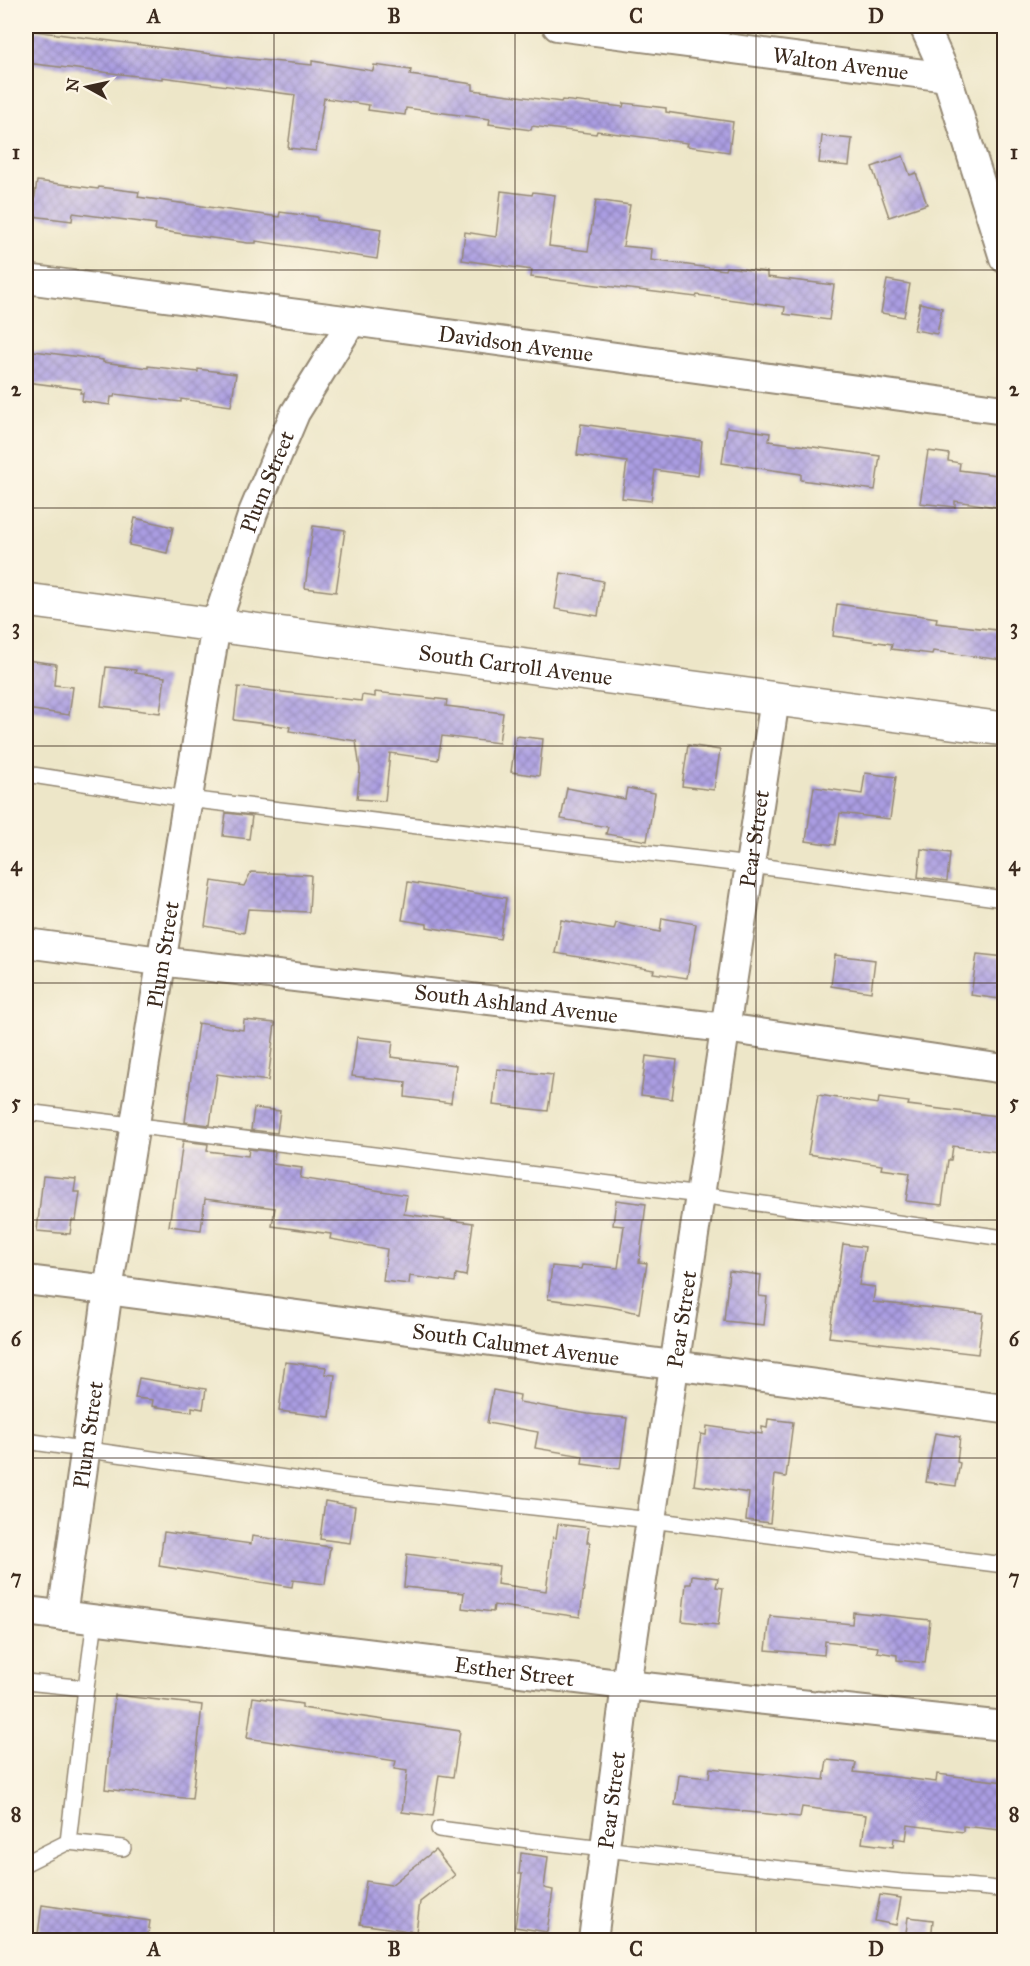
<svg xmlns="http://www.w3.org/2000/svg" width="1030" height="1966" viewBox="0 0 1030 1966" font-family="'IM FELL Great Primer',serif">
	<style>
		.building { fill: url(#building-cross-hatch) }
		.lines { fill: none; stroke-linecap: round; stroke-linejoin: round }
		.lane-casing { stroke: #948873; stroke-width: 18 }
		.street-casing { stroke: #948873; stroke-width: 32 }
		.secondary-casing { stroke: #948873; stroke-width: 36 }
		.lane { stroke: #fff; stroke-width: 15 }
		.street { stroke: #fff; stroke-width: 28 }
		.secondary { stroke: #fff; stroke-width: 33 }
		.grid { fill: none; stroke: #3b2a1e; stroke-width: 1.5; stroke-opacity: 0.55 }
		.labels { text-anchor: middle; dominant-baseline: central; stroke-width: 4.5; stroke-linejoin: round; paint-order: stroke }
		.street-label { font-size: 22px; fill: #3b2a1e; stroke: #fcf5e5 }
		.neatline { fill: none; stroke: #3b2a1e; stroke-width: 2 }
		.grid-label { font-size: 20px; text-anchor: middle; font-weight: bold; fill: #3b2a1e }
	</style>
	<defs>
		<pattern id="building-cross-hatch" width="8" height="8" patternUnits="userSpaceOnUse" patternTransform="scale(1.5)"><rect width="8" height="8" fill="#aa9de2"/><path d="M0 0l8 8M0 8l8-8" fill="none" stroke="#8c80b7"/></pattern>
	</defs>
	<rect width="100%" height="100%" fill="#fcf5e5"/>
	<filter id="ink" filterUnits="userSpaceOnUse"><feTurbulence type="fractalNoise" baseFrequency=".0167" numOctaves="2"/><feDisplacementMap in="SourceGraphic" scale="12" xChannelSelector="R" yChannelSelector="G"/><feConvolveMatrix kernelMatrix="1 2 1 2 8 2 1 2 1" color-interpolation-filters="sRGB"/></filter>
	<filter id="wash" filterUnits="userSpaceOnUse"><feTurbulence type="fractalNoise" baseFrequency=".008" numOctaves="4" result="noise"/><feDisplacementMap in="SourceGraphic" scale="24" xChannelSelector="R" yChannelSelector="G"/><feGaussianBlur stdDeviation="1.35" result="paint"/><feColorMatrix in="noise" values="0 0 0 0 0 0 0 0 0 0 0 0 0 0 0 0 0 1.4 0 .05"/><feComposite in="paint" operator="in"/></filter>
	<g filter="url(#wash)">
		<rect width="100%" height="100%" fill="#ede6c8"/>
		<g id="blocks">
			<g class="building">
				<polygon points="26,30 250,59 312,65 312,61 373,71 374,65 411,70 410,75 473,84 473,90 561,102 562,100 623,107 624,103 666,108 666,112 733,122 729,152 687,146 688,143 597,131 596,134 532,126 531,130 489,124 490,119 406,108 405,115 368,110 369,105 324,98 316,151 288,148 295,95 162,77 162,79 26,63"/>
				<polygon points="822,136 852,139 849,166 819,163"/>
				<polygon points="903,156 910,175 916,173 927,204 889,217 872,167"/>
				<polygon points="37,181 98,189 99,187 139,192 138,197 279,217 280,212 317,217 317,220 381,229 377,259 256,241 256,243 248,243 155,230 156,224 73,213 72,221 32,216"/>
				<polygon points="501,191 532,195 533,192 555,195 549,246 588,251 596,200 630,205 623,246 652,249 651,260 725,270 726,267 767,272 767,277 834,285 829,320 784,314 785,307 697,295 696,297 531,277 532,270 462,260 465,232 496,237"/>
				<polygon points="887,280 910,284 904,317 881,313"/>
				<polygon points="920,303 942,308 937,334 914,330"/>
				<polygon points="26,350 103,360 103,362 148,368 148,366 198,372 198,369 236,374 231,406 181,399 181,402 115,394 114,397 111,397 110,405 82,401 83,393 80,393 81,389 26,382"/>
				<polygon points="581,424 702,441 698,476 655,470 651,501 622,498 627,462 577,455"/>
				<polygon points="727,427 770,433 769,441 880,456 875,490 801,480 801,474 722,463"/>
				<polygon points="928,451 949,454 948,461 960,463 959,470 1005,476 1005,508 955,501 955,507 920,503"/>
				<polygon points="135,518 173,527 167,553 129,545"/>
				<polygon points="313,526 345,530 336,592 305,588"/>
				<polygon points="561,573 603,581 598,616 555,609"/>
				<polygon points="837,604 937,618 936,623 1005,631 1002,660 933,651 932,654 891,649 892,644 833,636"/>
				<polygon points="26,660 56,664 54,685 73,687 69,715 26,709"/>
				<polygon points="106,667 136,670 135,673 165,677 160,713 101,706"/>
				<polygon points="238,687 361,701 362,695 375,697 375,692 447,700 446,706 503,713 499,743 442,736 438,760 390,753 385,801 357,799 360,769 356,741 289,731 290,727 234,720"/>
				<polygon points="516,736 543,739 539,776 511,772"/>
				<polygon points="688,745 720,750 714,790 682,786"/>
				<polygon points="865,773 896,777 890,819 840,813 835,845 806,841 814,787 862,794"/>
				<polygon points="567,788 625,799 627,788 655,793 647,841 606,834 608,827 561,819"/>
				<polygon points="226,813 252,816 249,839 223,836"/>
				<polygon points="921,849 950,853 947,881 918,877"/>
				<polygon points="251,872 311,875 309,912 248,909 244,933 205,926 212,881 244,886"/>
				<polygon points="408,882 506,898 500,939 427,927 427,924 402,920"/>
				<polygon points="662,918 696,924 687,978 653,973 654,970 555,953 561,920 614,930 616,923 660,932"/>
				<polygon points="977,954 1005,957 1005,993 1001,992 1000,999 971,995"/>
				<polygon points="835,955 875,960 871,992 831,986"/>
				<polygon points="244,1020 275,1023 268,1081 217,1074 210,1125 185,1122 198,1023 243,1030"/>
				<polygon points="357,1037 393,1041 391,1057 456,1065 451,1103 405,1097 406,1082 352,1076"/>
				<polygon points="646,1056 677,1060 672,1099 641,1095"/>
				<polygon points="497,1069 553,1075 548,1111 493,1105"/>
				<polygon points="818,1095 878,1104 879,1098 909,1102 908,1105 1005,1117 1005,1153 953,1146 951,1160 948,1160 942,1205 906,1201 910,1173 881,1169 882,1165 808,1154"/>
				<polygon points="254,1108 280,1111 277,1133 251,1130"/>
				<polygon points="183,1141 208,1144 207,1151 248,1156 249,1149 275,1152 273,1164 302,1168 300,1178 407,1195 404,1214 473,1223 466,1276 456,1274 455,1282 410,1276 409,1284 383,1281 387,1249 330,1239 331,1234 272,1226 275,1208 205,1199 201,1230 169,1226 173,1198 175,1198"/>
				<polygon points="43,1176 76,1179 74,1192 80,1192 76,1220 72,1220 70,1234 37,1231"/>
				<polygon points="616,1200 646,1204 639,1262 647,1263 639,1313 611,1307 548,1299 552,1266 581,1269 582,1265 618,1268 624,1226 613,1225"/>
				<polygon points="843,1244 865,1247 859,1285 875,1287 873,1302 983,1313 978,1354 829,1337"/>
				<polygon points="729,1271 761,1275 759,1296 767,1297 764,1325 724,1321"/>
				<polygon points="285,1362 326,1367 325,1374 335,1375 330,1417 279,1411"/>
				<polygon points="139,1378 206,1389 203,1409 192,1407 192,1412 152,1406 153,1400 135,1398"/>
				<polygon points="493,1390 520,1395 519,1402 588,1414 627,1418 620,1469 582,1464 583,1456 535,1448 538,1432 487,1423"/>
				<polygon points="768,1419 793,1422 786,1477 775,1475 770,1523 746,1520 749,1493 694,1485 701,1434 706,1435 707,1426 762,1434 762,1427 767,1428"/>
				<polygon points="935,1433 960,1437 957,1462 960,1463 956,1486 926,1482"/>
				<polygon points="325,1501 355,1506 350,1543 320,1539"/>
				<polygon points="558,1524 589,1528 587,1542 590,1542 580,1617 494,1605 493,1612 462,1608 464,1593 404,1587 407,1554 499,1566 497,1584 546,1591 553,1537 556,1538"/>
				<polygon points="164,1532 251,1544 252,1536 330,1547 325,1584 293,1580 292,1587 159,1566"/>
				<polygon points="692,1575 718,1578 716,1587 723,1588 718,1625 682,1621 686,1584 691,1584"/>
				<polygon points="853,1612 930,1620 925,1663 897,1660 897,1655 877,1652 878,1647 825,1641 824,1655 766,1650 770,1616 852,1624"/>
				<polygon points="115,1695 202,1705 192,1799 105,1789"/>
				<polygon points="253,1697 302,1704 302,1708 460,1731 453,1777 439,1775 433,1816 402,1812 407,1771 394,1769 396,1761 247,1738"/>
				<polygon points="827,1760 856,1763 854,1772 936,1782 937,1774 1005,1782 1005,1817 1002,1817 1000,1830 963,1826 963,1832 908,1825 906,1840 894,1838 893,1847 862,1843 866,1815 802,1807 800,1817 675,1805 679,1775 709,1778 710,1768 824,1780"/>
				<polygon points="435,1850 455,1875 420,1902 416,1932 360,1924 366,1881 391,1885"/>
				<polygon points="521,1853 548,1857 544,1888 553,1890 547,1932 515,1927 522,1874 519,1874"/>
				<polygon points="880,1895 901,1898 896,1925 875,1921"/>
				<polygon points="42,1905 150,1921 147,1941 37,1941"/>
				<polygon points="908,1917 933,1920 931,1941 905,1941"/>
			</g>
		</g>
	</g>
	<g filter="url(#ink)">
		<use href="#blocks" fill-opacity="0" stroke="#948873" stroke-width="1.5"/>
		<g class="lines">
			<defs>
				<g id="lane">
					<polyline points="26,774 187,799 750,865 1004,899"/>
					<polyline points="26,1112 700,1195 1004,1238"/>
					<polyline points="26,1441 342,1486 651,1520 1004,1565"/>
					<polyline points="26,1682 86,1688 95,1620"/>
					<path d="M439 1829C586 1848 734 1864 882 1880 923 1885 964 1884 1004 1890"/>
					<polyline points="68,1842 86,1688"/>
					<polyline points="26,1863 68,1842 123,1848"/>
				</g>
				<g id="street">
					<path id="s1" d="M557 26 947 77"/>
					<polyline points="924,26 947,77 1004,258"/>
					<path id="s2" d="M26 279 352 321 1004 410"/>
					<path id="s3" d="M26 943 160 961 725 1028 1004 1069"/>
					<path id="s4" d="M26 1280 108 1290 1004 1409"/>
					<path id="s5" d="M26 1611 626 1685 1004 1726"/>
					<path id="s6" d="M62 1616 108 1290 216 625 253 513 295 413 352 321"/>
					<path id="s7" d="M593 1940 626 1685 775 699"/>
				</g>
				<g id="secondary">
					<path id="s8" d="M26 600 1004 729"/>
				</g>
			</defs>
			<use href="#lane" class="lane-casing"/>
			<use href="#street" class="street-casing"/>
			<use href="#secondary" class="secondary-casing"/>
			<use href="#lane" class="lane"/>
			<use href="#street" class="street"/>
			<use href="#secondary" class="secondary"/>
		</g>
	</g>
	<path class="grid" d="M274 26V1940M515 26V1940M756 26V1940M26 270H1004M26 508H1004M26 746H1004M26 983H1004M26 1220H1004M26 1458H1004M26 1696H1004"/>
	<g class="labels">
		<g class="street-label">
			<text stroke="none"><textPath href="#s1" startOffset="286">Walton Avenue</textPath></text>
			<text stroke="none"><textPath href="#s2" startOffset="494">Davidson Avenue</textPath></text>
			<text stroke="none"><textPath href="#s6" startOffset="1155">Plum Street</textPath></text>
			<text stroke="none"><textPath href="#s8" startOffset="494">South Carroll Avenue</textPath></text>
			<text stroke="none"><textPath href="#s7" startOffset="1113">Pear Street</textPath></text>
			<text stroke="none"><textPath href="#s6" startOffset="669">Plum Street</textPath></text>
			<text stroke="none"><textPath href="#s3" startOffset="494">South Ashland Avenue</textPath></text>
			<text stroke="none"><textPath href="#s7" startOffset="627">Pear Street</textPath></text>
			<text stroke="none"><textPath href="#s4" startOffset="494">South Calumet Avenue</textPath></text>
			<text stroke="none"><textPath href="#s6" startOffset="183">Plum Street</textPath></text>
			<text stroke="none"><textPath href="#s5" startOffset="492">Esther Street</textPath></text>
			<text stroke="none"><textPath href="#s7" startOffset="141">Pear Street</textPath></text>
		</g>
	</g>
	<rect width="1030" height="1966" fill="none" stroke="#fcf5e5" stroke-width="66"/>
	<g transform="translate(87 87) rotate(278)" stroke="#fcf5e5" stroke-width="4.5" paint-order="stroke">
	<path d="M0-4.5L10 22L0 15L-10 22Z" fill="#3b2a1e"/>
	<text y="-9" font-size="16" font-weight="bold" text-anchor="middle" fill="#3b2a1e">N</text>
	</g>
	<rect x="33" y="33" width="964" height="1900" class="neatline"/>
	<g class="grid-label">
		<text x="154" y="23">A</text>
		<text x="394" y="23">B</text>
		<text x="636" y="23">C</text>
		<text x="876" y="23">D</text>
		<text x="16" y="159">1</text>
		<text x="1014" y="159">1</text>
		<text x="16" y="396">2</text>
		<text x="1014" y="396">2</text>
		<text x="16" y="634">3</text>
		<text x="1014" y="634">3</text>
		<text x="16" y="871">4</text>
		<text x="1014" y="871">4</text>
		<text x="16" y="1109">5</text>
		<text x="1014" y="1109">5</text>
		<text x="16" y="1346">6</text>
		<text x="1014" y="1346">6</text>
		<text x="16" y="1584">7</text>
		<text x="1014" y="1584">7</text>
		<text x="16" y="1821">8</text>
		<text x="1014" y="1821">8</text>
		<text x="154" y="1956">A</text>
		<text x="394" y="1956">B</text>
		<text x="636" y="1956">C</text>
		<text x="876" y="1956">D</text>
	</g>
</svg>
